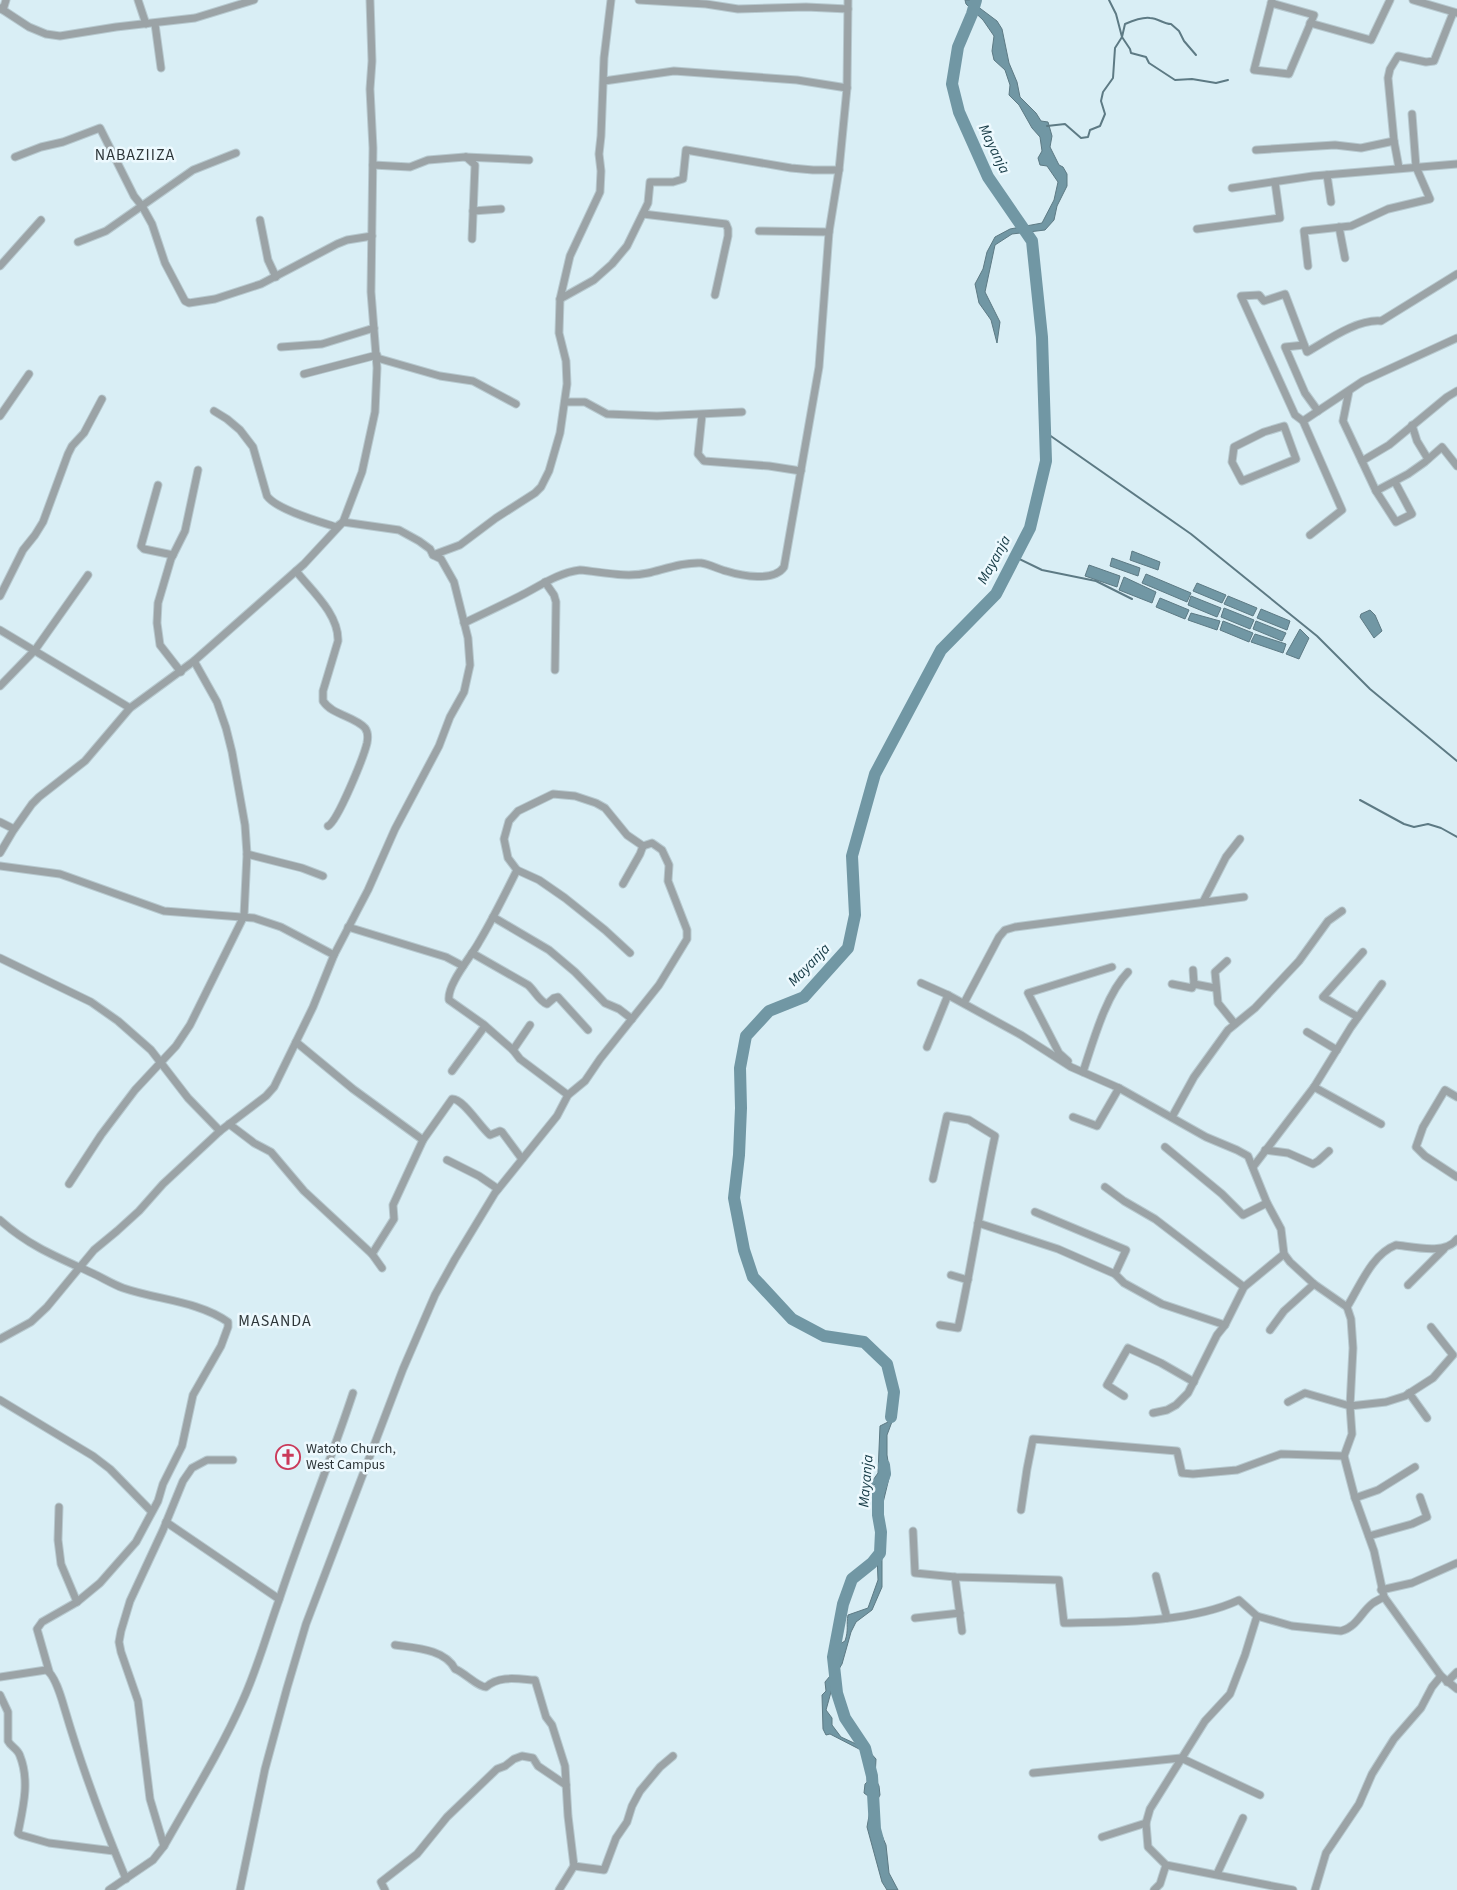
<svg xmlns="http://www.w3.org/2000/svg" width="1457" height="1890" viewBox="0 0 1457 1890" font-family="'Source Sans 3',sans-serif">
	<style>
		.water { fill: #7197a4; stroke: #5d7a84 }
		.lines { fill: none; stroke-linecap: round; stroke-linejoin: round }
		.stream { stroke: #5d7a84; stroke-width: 2 }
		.river { stroke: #7197a4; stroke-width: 12 }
		.minor-casing { stroke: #b7c9cf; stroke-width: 9 }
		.minor { stroke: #9ba3a6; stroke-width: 7 }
		.labels { text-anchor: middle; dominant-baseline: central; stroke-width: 5; stroke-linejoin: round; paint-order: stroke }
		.poi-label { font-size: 14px; fill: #2e3639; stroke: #edf9fe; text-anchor: start }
		.water-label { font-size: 15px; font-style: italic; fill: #133843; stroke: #edf9fe }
		.quarter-label { font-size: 16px; letter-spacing: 1px; fill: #2e3639; stroke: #edf9fe }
	</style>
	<rect width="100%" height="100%" fill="#d9eef5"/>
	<g class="water">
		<polygon points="965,0 975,0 977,6 997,21 1002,29 1009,63 1017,82 1020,97 1036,113 1041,121 1048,122 1052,136 1050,147 1059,165 1063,167 1067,174 1067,186 1057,206 1054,220 1045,230 1012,234 995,245 985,292 1000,322 997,343 991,320 979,303 975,284 983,269 987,252 995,237 1010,229 1042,223 1054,200 1058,182 1047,166 1040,165 1038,158 1042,151 1040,137 1032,128 1019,105 1009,95 1010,85 1005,70 994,60 992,51 994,36 983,20 966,4"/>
		<polygon points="1132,551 1160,562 1158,570 1130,560"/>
		<polygon points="1112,558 1140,568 1138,576 1110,566"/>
		<polygon points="1089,565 1120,576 1117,587 1085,576"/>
		<polygon points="1146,574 1191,593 1187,602 1142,583"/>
		<polygon points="1124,577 1156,592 1152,603 1119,590"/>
		<polygon points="1197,583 1226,595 1222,603 1193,591"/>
		<polygon points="1191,596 1221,608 1217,617 1188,605"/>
		<polygon points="1228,596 1257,608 1253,616 1224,604"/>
		<polygon points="1160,598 1189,610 1185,619 1156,607"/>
		<polygon points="1224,608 1254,620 1250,629 1221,617"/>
		<polygon points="1261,609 1290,621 1287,630 1257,618"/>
		<polygon points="1370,610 1375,615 1382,631 1374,638 1360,617 1361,614"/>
		<polygon points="1191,613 1220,621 1217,630 1188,620"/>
		<polygon points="1223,621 1253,633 1249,642 1220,630"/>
		<polygon points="1256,621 1286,633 1282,641 1253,629"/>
		<polygon points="1300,629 1309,638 1299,659 1286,654"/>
		<polygon points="1255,634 1286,644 1283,653 1251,642"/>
		<path d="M893 1400V1419L887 1435V1455L890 1474 882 1507V1587L872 1610 856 1622 851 1632 842 1664 836 1674 826 1710 832 1718V1725L841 1737 867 1749 876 1759 875 1778 879 1786 880 1795 872 1810V1819L880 1831 886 1845 889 1873 898 1890H887L882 1882 867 1827 872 1799 864 1793 865 1784 868 1781 870 1760 861 1750 830 1734 826 1735 823 1729 822 1695 826 1691 825 1682 830 1676 838 1645 845 1641C849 1629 846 1625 848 1615L868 1608 878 1580 877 1555 878 1496 883 1480 881 1478 873 1486 871 1483 878 1473 880 1426 888 1422V1408Z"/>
	</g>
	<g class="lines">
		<g class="stream">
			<path d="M1196 55 1184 41 1179 31 1171 24C1163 24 1158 18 1150 18 1143 17 1132 21 1125 24L1122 37 1130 49 1131 53 1146 57 1149 63 1175 80 1192 79 1216 83 1228 80"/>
			<polyline points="1047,126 1065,124 1081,138 1088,137 1090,130 1100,126 1105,114 1101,101 1103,92 1113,78 1115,48 1122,37 1116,14 1109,0"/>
			<polyline points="1045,432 1191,534 1317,636 1370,689 1457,761"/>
			<polyline points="1015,557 1042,570 1096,581 1132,599"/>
			<polyline points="1360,800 1404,824 1414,827 1428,824 1441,828 1457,837"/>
		</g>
		<g class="river">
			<polyline points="891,1417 894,1392 887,1364 864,1342 824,1336 792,1319 753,1277 744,1250 734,1198 739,1155 741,1108 740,1068 746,1036 769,1011 804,997 848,948 855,915 852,856 875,774 941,650 996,594 1030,528 1046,461 1042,337 1032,241 988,177 959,112 952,84 958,47 972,14 976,0"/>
			<polyline points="878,1840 875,1829 872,1776 865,1748 845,1718 837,1693 833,1657 843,1604 852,1579 872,1563 880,1553 881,1532 878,1515 878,1493 885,1474 884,1465"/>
		</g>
		<defs>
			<g id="minor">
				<polyline points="138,0 146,24"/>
				<polyline points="639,0 706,4 738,9 806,7 848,9"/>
				<polyline points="1413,0 1457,13"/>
				<polyline points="1271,3 1314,15 1289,74 1254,70 1272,0"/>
				<polyline points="0,8 29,27 46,34 60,36 116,27 195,18 254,0"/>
				<polyline points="3,10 6,0"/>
				<polyline points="1310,23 1371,40 1390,0"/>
				<polyline points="155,24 161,68"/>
				<polyline points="604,81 674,71 797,80 847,88"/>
				<polyline points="1256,150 1335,145 1361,148 1394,141"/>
				<polyline points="15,157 41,147 63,142 100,128 134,196 142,206 152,224 165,263 185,301 189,303 215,299 261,284 337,244 347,240 372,236"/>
				<polyline points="466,157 475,165 472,239"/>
				<polyline points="373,165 410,167 428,160 465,157 529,160"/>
				<polyline points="1399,168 1394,141 1388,78 1390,69 1398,56 1426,62 1434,61 1453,13"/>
				<polyline points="1327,175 1331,202"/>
				<polyline points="1232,188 1313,176 1457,164"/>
				<polyline points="473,211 501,209"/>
				<polyline points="643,214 726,224 728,229 728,236 715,295"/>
				<polyline points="260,220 268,260 276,277"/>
				<polyline points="1339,227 1345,258"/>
				<polyline points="1197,229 1280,218 1275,182"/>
				<polyline points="759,231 829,232"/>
				<polyline points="78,242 106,231 193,170 236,153"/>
				<polyline points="0,266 41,220"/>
				<polyline points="1308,266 1304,231 1351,226 1388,209 1430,199 1416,167 1412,114"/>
				<polyline points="560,299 594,280 612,264 627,246 648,203 650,182 673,182 683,179 686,150 791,168 813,170 839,170"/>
				<polyline points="1304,345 1285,347 1305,393 1318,411"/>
				<polyline points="281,347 322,344 374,328"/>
				<polyline points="377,358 440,376 473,381 516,404"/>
				<polyline points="304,374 377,355"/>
				<polyline points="1349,391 1343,421 1376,491 1396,522 1412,514 1395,482"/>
				<polyline points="565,402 585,402 607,414 657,416 742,412"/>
				<polyline points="702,415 698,454 704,461 769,466 801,471"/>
				<polyline points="0,416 29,374"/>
				<polyline points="1303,421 1363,381 1457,338"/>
				<polyline points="1412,425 1417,441 1428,459"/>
				<polygon points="1284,426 1296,459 1242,481 1232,462 1234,447 1264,432"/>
				<polyline points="1362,461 1389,445 1447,397 1457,391"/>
				<polyline points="158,485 141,546 144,549 173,555"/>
				<polyline points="1376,491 1408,474 1425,462 1442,447 1457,466"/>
				<path d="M1310 535 1342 510 1303 421 1295 415 1241 296 1259 295 1264 301 1285 294 1307 352C1328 340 1357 319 1381 321L1457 274"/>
				<polyline points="433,555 460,545 496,518 535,493 541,487 549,471 560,433 567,384 566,361 559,333 560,299 570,256 600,192 601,171 599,154 601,136 604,58 611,0"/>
				<path d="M296 571C311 590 339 614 338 641L323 691V701C332 715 354 716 365 728 368 732 368 738 367 743 364 756 338 821 328 826"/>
				<polyline points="545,582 554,595 556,602 555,670"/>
				<polyline points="0,596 23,550 35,535 43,522 68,454 72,446 84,433 102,399"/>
				<path d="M464 623C483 614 502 605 520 596 540 586 557 573 580 570 602 572 626 578 648 573 665 569 683 562 701 563 709 564 718 569 726 571 742 576 774 582 784 567L819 367 829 232 839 170 847 88 848 0"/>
				<polyline points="0,630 130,708"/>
				<polyline points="181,672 160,645 157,623 158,603 171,559 185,531 198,470"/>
				<polyline points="0,686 35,650 88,575"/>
				<polyline points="0,822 14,829"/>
				<polyline points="0,853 13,831 32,804 39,797 85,761 130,708 194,661 304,564 343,522 362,472 375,412 377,368 371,292 373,148 370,89 372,61 370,0"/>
				<polyline points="247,854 302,868 323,876"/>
				<polyline points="0,866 60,874 164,911 254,918 281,927 334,955"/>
				<path d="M517 870C505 894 493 919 479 942 471 957 447 984 449 1000L483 1024 513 1050 520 1059 568 1095"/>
				<polyline points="623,884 640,854 643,846"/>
				<polyline points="1203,902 1226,857 1240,839"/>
				<polyline points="493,917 549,950 575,972 605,1003 619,1009 632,1019"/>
				<polyline points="348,927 446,957 463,966"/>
				<path d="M472 953 528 985C535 991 539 1001 547 1004L554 998 558 997 588 1030"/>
				<polyline points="630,953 605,930 565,898 539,880 517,870 508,858 504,839 509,821 518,811 553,794 575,796 596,803 605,808 627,835 643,846"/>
				<polyline points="0,958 91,1002 118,1021 151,1050 188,1098 220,1131"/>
				<polyline points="1227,961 1215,972 1218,1003 1235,1024"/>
				<polyline points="1193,970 1194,984"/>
				<polyline points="921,983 948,995 1021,1035 1071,1067 1119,1088 1206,1137 1237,1150 1248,1156 1267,1203 1281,1229 1284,1254 1290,1262 1314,1284 1347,1307 1351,1319 1353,1348 1350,1406 1352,1434 1344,1456 1355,1498 1374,1551 1384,1597 1441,1676 1457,1689"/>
				<polyline points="1172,984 1192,988 1194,984"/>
				<polyline points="1194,984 1215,988"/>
				<polyline points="964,1003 999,937 1005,930 1015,927 1244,897"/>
				<polyline points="1358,1017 1323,997 1363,952"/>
				<polyline points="1307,1032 1337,1050"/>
				<polyline points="296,1042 353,1089 423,1140"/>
				<polyline points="927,1047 948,995"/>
				<polyline points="513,1050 530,1025"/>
				<polyline points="1068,1061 1059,1053 1028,993 1112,967"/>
				<polyline points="452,1071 485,1026"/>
				<path d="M1083 1072C1093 1042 1106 994 1128 972"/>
				<polyline points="1314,1087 1381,1124"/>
				<polyline points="1457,1097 1445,1090 1423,1127 1416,1147 1425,1156 1457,1177"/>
				<polyline points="1073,1117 1097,1126 1119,1088"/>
				<polyline points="1172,1117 1194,1077 1228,1030 1255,1008 1299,961 1328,921 1342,911"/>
				<polyline points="229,1124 254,1143 271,1152 304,1191 372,1254 382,1268"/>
				<polyline points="1165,1147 1222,1194 1243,1215 1267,1203"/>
				<polyline points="1265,1150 1288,1153 1313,1164 1318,1161 1329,1151"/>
				<polyline points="447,1160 479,1176 498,1189"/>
				<polyline points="1253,1167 1314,1087 1351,1027 1382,984"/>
				<path d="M933 1179 947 1116 969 1120 995 1136C981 1200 972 1265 958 1328L940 1325"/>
				<polyline points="69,1184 101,1135 135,1090 176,1046 190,1025 244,916 247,854 245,825 232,752 226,728 217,702 194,661"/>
				<polyline points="1105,1187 1124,1201 1155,1219 1244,1287"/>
				<polyline points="1035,1212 1126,1250 1115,1274"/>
				<path d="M0 1220C29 1246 57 1257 92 1273 103 1278 112 1284 123 1288 158 1300 198 1301 228 1322V1327L221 1346 193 1395 182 1446 163 1484 158 1501 136 1542 100 1583 77 1602 42 1622 37 1629 49 1671"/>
				<polyline points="978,1223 1058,1249 1115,1274 1124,1283 1162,1304 1225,1325"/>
				<path d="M372 1254 394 1219 393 1205 423 1140 452 1099C463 1098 480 1127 490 1135L500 1131 502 1132 522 1159"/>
				<polyline points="951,1275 968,1280"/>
				<polyline points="1408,1285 1444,1249"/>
				<path d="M1347 1307C1360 1286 1372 1254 1396 1245 1414 1247 1446 1255 1457 1239"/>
				<polyline points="1270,1330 1284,1311 1314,1284"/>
				<path d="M0 1339 31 1322 47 1307 94 1250 117 1231 139 1211 163 1184 220 1131 266 1096 274 1087 313 1007 334 955 368 890 395 829 439 746 450 717 464 692 470 665 468 638 454 582 441 559 433 555 430 549 419 541 399 530 343 522 336 527 333 526C317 521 276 509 267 496L253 447 240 430 227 419 214 411"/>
				<polyline points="1409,1393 1427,1418"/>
				<polyline points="1124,1396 1107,1385 1128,1348 1161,1363 1194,1382"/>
				<polyline points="0,1400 93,1456 110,1469 151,1511"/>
				<polyline points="1288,1402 1305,1393 1350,1406 1386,1402 1405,1396 1433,1378 1453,1355 1431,1327"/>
				<polyline points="1153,1413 1167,1410 1176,1405 1188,1393 1217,1335 1225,1325 1244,1287 1284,1254"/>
				<polyline points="1355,1498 1378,1490 1415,1467"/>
				<polyline points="59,1507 58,1540 61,1564 77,1602"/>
				<polyline points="1021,1510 1027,1469 1033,1439 1177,1451 1182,1473 1193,1474 1237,1470 1281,1454 1344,1456"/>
				<polyline points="166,1522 279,1599"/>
				<path d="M913 1531 915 1573 955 1577 1059 1580 1064 1623C1118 1622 1190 1623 1239 1600L1257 1616 1292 1626 1341 1631C1357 1627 1361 1612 1373 1603 1376 1601 1380 1599 1384 1597"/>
				<polyline points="1369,1536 1412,1524 1427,1517 1420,1497"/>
				<polyline points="1156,1576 1167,1618"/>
				<polyline points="955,1577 962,1631"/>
				<polyline points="1381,1590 1412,1583 1457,1563"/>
				<polyline points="1257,1616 1245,1655 1230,1694 1205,1721 1150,1809 1146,1823 1148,1847 1166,1865 1293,1890"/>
				<polyline points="915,1618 960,1613"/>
				<path d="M395 1645C415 1648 445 1649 455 1669 465 1673 478 1687 486 1687 499 1675 518 1679 535 1680L546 1717 552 1725 565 1766 568 1816 574 1866 604 1870 616 1838 627 1822 632 1806 640 1791 660 1767 673 1756"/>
				<path d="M0 1677 46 1670C55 1674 62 1700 65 1710 82 1768 103 1824 126 1879"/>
				<polyline points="1447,1682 1457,1672"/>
				<path d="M0 1695 8 1712V1741C11 1747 18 1749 20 1756 30 1781 23 1808 18 1833L21 1835 49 1843 114 1851"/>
				<polyline points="1033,1773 1181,1758 1260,1795"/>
				<polyline points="1102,1837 1146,1823"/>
				<path d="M164 1846C191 1798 221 1750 243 1700 258 1667 267 1633 279 1600 302 1530 330 1463 353 1393"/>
				<polyline points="1217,1874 1243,1818"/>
				<polyline points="109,1890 153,1860 164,1846 150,1799 138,1701 121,1652 119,1642 121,1631 130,1601 163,1530 183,1481 192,1468 207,1460 233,1460"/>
				<polyline points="240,1890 265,1769 287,1688 306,1624 403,1369 435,1295 455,1259 495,1193 557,1116 568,1095 585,1081 600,1059 659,985 687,939 687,930 668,881 669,865 662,850 652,843 643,846"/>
				<polyline points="385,1890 381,1882 417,1854 447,1817 497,1769 505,1766 514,1759 522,1756 533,1758 538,1766 566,1785"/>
				<polyline points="559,1890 574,1866"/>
				<polyline points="1154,1890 1160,1884 1166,1865"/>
				<polyline points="1315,1890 1326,1853 1359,1804 1372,1774 1394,1739 1421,1708 1432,1687 1441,1676"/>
			</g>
		</defs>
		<use href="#minor" class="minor-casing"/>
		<use href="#minor" class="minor"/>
	</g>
	<defs>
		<symbol id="church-ring" viewBox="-11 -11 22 22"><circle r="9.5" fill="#edf9fe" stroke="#ca3a5a" stroke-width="1.5"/><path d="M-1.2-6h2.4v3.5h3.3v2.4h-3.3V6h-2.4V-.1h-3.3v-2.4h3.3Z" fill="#ca3a5a"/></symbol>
	</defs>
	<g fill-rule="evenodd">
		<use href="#church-ring" x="274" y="1443" width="28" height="28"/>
	</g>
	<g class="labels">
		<g class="poi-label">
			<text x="306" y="1449">Watoto Church,<tspan x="306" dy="16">West Campus</tspan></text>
		</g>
		<g class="water-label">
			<text transform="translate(994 149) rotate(64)">Mayanja</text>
			<text transform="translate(994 560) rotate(-61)">Mayanja</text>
			<text transform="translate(809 965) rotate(-46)">Mayanja</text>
			<text transform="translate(866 1481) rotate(-85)">Mayanja</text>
		</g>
		<g class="quarter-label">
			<text x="135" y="155">NABAZIIZA</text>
			<text x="275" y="1321">MASANDA</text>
		</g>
	</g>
</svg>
